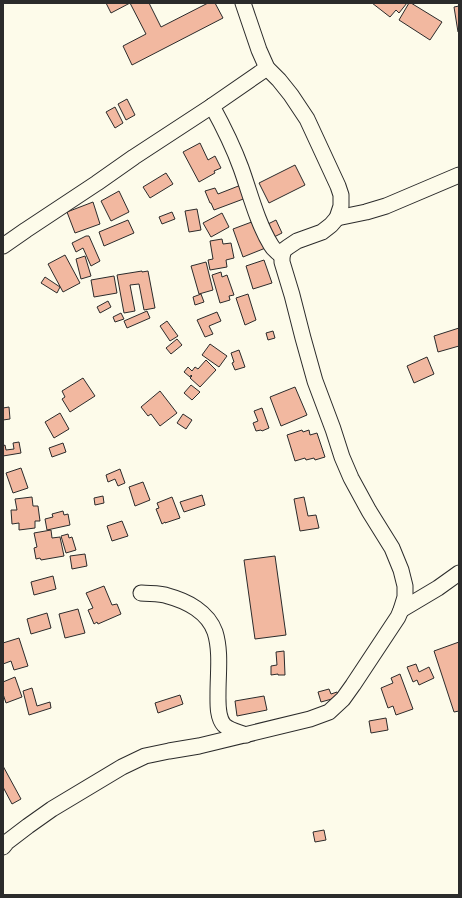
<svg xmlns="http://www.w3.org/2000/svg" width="462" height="898" viewBox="0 0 462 898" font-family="Poppins,sans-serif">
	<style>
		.building { fill: #f2b8a0; stroke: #2b2b2b }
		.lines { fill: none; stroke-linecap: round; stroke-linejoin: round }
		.minor-casing { stroke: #2b2b2b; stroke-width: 17 }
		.minor { stroke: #fdfbea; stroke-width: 15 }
	</style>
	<rect width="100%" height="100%" fill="#fdfbea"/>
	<g class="building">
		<polygon points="106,3 149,3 161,27 208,3 215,3 223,18 132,65 123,46 146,34 130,3 111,13"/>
		<polygon points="372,3 407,3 399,13 396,10 390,17"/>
		<polygon points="409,3 411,3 442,22 430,40 399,20"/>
		<polygon points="459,6 459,32 458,32 454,7"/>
		<polygon points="127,99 135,115 126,120 118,104"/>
		<polygon points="115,107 123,123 115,128 106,112"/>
		<polygon points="200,143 208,160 215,156 221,168 214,171 215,173 199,182 183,152"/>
		<polygon points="295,165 305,185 269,203 259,183"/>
		<polygon points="166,173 173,184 150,198 143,187"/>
		<polygon points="241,185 246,198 214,210 211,203 210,203 205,191 215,188 218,194"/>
		<polygon points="119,191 129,212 111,221 101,201"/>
		<polygon points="93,202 100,224 75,233 67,212"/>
		<polygon points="197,209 201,230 189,232 185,211"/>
		<polygon points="172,212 175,219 162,224 159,217"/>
		<polygon points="222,213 229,227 211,237 203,223"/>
		<polygon points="128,220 134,233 104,246 99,232"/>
		<polygon points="257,220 268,247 243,257 233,229"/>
		<polygon points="276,220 282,233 274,237 268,224"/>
		<polygon points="86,236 89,236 100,261 91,266 83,248 76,252 72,243"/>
		<polygon points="222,239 223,244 231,243 234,258 226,260 227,267 210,270 208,260 213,259 210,241"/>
		<polygon points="65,255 80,283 63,292 48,264"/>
		<polygon points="85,256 91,276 81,279 76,259"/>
		<polygon points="264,260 272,283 253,289 246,266"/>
		<polygon points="206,262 213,290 199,294 191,266"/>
		<polygon points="142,271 142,272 148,271 155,308 144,310 139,284 130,285 135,311 124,313 117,275"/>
		<polygon points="221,272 222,277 227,275 234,295 229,296 230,300 220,303 212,275"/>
		<polygon points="114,276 117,293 94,297 91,280"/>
		<polygon points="45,277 60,287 57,293 41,283"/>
		<polygon points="201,294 204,302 195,305 193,297"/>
		<polygon points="248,294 256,320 245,325 236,298"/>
		<polygon points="108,301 111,307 100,313 97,307"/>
		<polygon points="147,311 150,318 127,328 124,321"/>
		<polygon points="217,312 221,321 209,326 213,334 205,337 197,320"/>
		<polygon points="121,313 124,319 115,322 113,317"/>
		<polygon points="167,321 178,336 170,341 160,326"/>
		<polygon points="459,328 459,346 438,352 434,336"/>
		<polygon points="273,331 275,338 268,340 266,333"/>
		<polygon points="177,339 182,345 171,354 166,348"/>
		<polygon points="210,344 227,356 219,367 202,355"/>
		<polygon points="239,350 245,367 235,370 232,363 234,362 231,353"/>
		<polygon points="427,357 434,374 414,383 407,366"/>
		<polygon points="206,360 216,370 200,387 190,378 192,376 191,375 190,377 184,372 188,367 192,371 195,367 198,369"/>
		<polygon points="83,378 95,396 70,412 62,399 65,397 62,391"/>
		<polygon points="191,385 200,392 192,400 184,393"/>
		<polygon points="295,387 307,415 281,426 270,397"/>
		<polygon points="160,391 177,413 160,426 151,414 148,416 141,407"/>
		<polygon points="9,407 10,419 3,420 3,408"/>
		<polygon points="262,408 269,428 262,431 261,430 256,431 253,423 258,421 254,411"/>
		<polygon points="60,413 69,429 54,438 45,422"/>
		<polygon points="183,414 192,420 186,429 177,423"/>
		<polygon points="302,430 303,432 309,430 310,435 317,433 325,457 315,460 314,458 306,460 305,458 295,461 287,435"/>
		<polygon points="19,442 21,453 3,456 3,446 5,445 6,450 14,449 13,443"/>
		<polygon points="63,443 66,452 52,457 49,448"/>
		<polygon points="21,468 28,488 13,493 6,473"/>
		<polygon points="120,469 125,483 118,486 115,479 108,482 106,475"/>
		<polygon points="143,482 150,500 135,506 129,487"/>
		<polygon points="202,495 205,505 184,512 180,502"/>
		<polygon points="103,496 104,503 95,505 94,498"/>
		<polygon points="32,497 33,506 38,506 40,521 35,521 35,528 19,530 19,523 12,524 11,510 17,510 15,499"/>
		<polygon points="172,497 180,518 165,523 165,522 162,524 156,509 159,508 157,503"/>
		<polygon points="304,497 308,516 316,515 319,528 300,531 294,499"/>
		<polygon points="63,511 64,515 68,514 70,525 47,530 45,519 53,517 52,514"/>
		<polygon points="122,521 128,536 112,541 107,526"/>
		<polygon points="51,530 52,538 60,537 64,556 41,560 40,558 36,559 34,548 37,547 34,533"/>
		<polygon points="68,534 69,538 72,537 76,550 66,553 61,536"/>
		<polygon points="85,554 87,566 72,569 70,556"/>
		<polygon points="275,556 286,635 255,639 244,560"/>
		<polygon points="53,576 56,589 34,595 31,582"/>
		<polygon points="104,586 112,605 117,604 121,614 98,624 97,622 94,624 88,610 93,608 86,593"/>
		<polygon points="78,609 85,633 65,638 59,614"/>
		<polygon points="47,613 51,628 31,634 27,619"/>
		<polygon points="19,638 28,666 14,670 11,661 3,664 3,643"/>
		<polygon points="459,642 459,711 454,712 434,651"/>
		<polygon points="284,651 285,675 278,675 278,674 271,675 271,666 277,665 276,652"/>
		<polygon points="416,664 419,672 429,667 434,678 419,685 417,680 413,682 407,667"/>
		<polygon points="400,674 413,709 396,715 393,706 388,708 381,688 393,683 391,678"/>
		<polygon points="15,677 22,697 6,703 3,694 3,682"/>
		<polygon points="32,688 37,706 50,702 51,708 29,715 23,691"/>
		<polygon points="329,689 331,694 337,692 339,697 321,702 318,692"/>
		<polygon points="180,695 183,704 158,713 155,703"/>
		<polygon points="264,696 267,710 237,716 235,701"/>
		<polygon points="386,718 388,730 371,733 369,721"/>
		<polygon points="3,766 21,799 12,804 3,787"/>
		<polygon points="324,830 326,840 315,842 313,832"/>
	</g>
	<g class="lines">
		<defs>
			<g id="minor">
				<path d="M212 106C223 126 233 146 241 168 250 193 257 222 271 245 274 250 278 253 282 256"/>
				<polyline points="337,218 366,212 386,206 459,175"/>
				<polyline points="3,246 26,230 97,183 134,157 212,106 267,68"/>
				<path d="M141 593C150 594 160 593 168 596 187 601 208 612 215 632 221 651 218 673 218 693 218 703 217 717 224 725 230 731 239 732 246 735"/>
				<polyline points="401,610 438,588 459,573"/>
				<polyline points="3,847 7,842 28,826 52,809 122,767 145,756 169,751 199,746 310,719 329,712 343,699 353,685 398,617 401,610 405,597 405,586 401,570 392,548 369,511 351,478 342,457 333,429 315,381 303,338 292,295 282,262 282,256 284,250 288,247 297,241 322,232 331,225 337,218 341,206 341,195 338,186 307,119 291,95 279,80 267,68 259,50 243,3"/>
			</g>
		</defs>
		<use href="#minor" class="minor-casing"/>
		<use href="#minor" class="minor"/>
	</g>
	<rect width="462" height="898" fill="none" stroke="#2b2b2b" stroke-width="8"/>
</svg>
